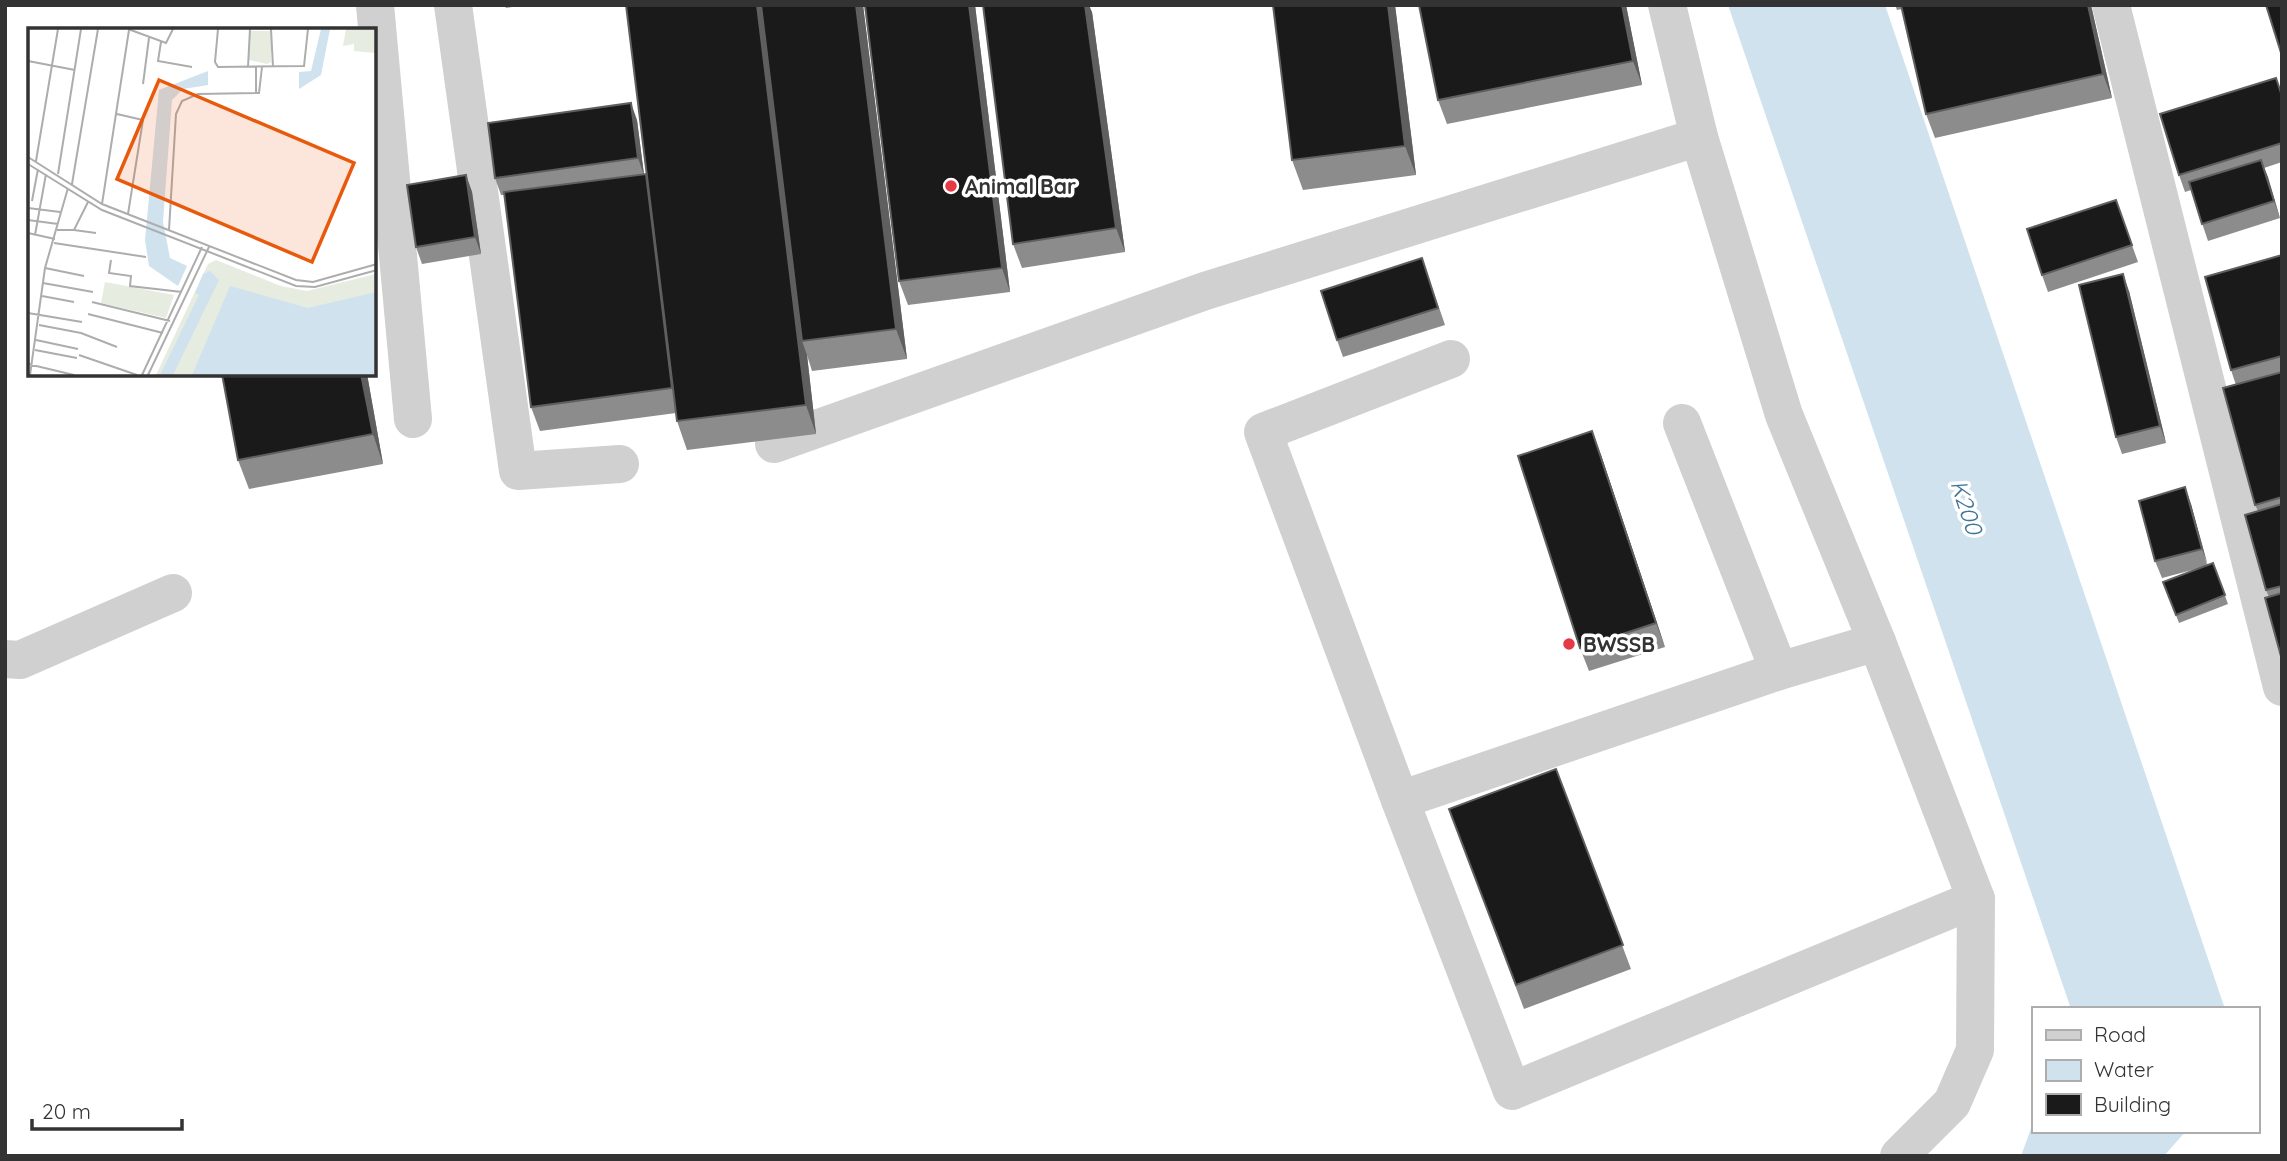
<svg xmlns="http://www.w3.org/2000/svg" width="2287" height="1161" viewBox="0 0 2287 1161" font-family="Quicksand,sans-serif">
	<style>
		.water { fill: #cfe2ee }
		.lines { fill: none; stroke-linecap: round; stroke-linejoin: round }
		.minor { stroke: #d0d0d0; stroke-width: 38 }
		.wall { fill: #8c8c8c }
		.shaded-wall { fill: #5f5f5f }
		.building { fill: #1a1a1a; stroke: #5f5f5f; stroke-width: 2 }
		.poi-dot { fill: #e63946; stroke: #fff; stroke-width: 2.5 }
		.labels { text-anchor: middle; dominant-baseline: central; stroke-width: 7; stroke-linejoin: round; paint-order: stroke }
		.poi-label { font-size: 21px; font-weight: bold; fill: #333; stroke: #fff; text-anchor: start }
		.water-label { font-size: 23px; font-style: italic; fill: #3f7597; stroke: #fff }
		.inset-road { fill: none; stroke: #adadad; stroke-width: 2 }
		.view { fill: #e8590c; fill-opacity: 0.15; stroke: #e8590c; stroke-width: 3.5 }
		.inset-edge { fill: none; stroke: #333; stroke-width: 3.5 }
	</style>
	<rect width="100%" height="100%" fill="#fff"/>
	<g class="water">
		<polygon points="1728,5 1885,5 2225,1009 2071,1009"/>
		<polygon points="2033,1123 2033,1131 2186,1131 2164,1156 2021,1156"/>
	</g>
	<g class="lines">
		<g class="minor">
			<polyline points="375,5 413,419"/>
			<polyline points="453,5 518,471 620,464"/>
			<polyline points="1667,5 1699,137 1784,415 1877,642 1976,899 1975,1050 1952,1103 1899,1156"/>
			<polyline points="2111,5 2282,687"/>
			<polyline points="1451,359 1263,432 1400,800 1512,1091 1976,899"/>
			<polyline points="1682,423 1779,671"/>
			<polyline points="774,444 1205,291 1699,137"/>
			<polyline points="5,659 20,660 173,593"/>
			<polyline points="1400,800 1779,671 1877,642"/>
		</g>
	</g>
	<g class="wall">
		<polygon points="505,5 522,5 506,8"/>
		<polygon points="626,5 863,5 907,359 812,371 807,355 816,434 687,450 677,421 676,413 540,431 531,407 504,195 501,195 495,178 637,120 644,174 647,177"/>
		<polygon points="865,5 975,5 1010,292 908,305 899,281"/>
		<polygon points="1273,5 1395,5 1416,175 1303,190 1292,160"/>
		<polygon points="1626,5 1642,85 1447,124 1438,100"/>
		<polygon points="1895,5 2091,5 2112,98 1935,138 1926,114 1902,9 1897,10"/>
		<polygon points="1092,12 1125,252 1022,268 1013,244"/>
		<polygon points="2276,78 2282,93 2282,162 2264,168 2280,218 2208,241 2191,190 2185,192 2179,175"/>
		<polygon points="466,175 472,192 481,254 422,264 416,247"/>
		<polygon points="2116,200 2138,262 2048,292 2042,275"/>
		<polygon points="2282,255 2282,660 2269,597 2266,590 2258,511 2255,505 2236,385 2231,370"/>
		<polygon points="1422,258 1445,325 1343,357 1337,340"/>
		<polygon points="2129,291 2166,443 2122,454 2116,437"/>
		<polygon points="367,374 383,464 249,489 238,460"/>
		<polygon points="1601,455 1665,647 1589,671 1580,648"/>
		<polygon points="2191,504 2207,565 2213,563 2228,604 2179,623 2163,582 2196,569 2162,578 2155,561"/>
		<polygon points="1556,769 1631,969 1524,1009 1449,809"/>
	</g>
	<g class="shaded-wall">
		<polygon points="757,5 764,5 802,341 807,355 816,434 806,405"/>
		<polygon points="856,5 863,5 907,359 896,329"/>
		<polygon points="969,5 975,5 1010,292 1002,268"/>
		<polygon points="1085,5 1089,5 1092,12 1125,252 1116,228"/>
		<polygon points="1388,5 1395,5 1416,175 1405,146"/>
		<polygon points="1622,5 1626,5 1642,85 1633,61"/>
		<polygon points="2088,5 2091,5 2112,98 2103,74"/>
		<polygon points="631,103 637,120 644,175 638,158"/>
		<polygon points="2261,160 2268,177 2280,218 2274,201"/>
		<polygon points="466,175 472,192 481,254 475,237"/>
		<polygon points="2123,274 2129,291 2166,443 2160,426"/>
		<polygon points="361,374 367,374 383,464 373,434"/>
		<polygon points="1592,431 1601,455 1665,647 1656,623"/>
		<polygon points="2185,487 2191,504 2208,566 2202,549"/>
	</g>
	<g class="building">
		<polygon points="626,5 757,5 806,405 677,421"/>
		<polygon points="761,5 856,5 896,329 802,341"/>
		<polygon points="865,5 969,5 1002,268 899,281"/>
		<polygon points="983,5 1085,5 1116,228 1013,244"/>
		<polygon points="1273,5 1388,5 1405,146 1292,160"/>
		<polygon points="1419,5 1622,5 1633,61 1438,100"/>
		<polygon points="1901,5 2088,5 2103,74 1926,114"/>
		<polygon points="2266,5 2282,5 2282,56"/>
		<polygon points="2276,78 2282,96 2282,143 2179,175 2160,114"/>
		<polygon points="631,103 638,158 495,178 488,123"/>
		<polygon points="2261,160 2274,201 2202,224 2189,182"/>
		<polygon points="646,174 672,388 531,407 504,192"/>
		<polygon points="466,175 475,237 416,247 407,185"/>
		<polygon points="2116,200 2132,245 2042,275 2027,229"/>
		<polygon points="2282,255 2282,356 2231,370 2205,277"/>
		<polygon points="1422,258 1438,308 1337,340 1321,291"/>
		<polygon points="2123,274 2160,426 2116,437 2079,285"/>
		<polygon points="2282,372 2282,497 2255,505 2223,388"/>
		<polygon points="222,374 361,374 373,434 238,460"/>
		<polygon points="1592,431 1656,623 1580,648 1518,456"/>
		<polygon points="2185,487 2202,549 2155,561 2139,501"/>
		<polygon points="2282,504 2282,586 2266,590 2245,515"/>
		<polygon points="2213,563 2225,595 2176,615 2163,582"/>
		<polygon points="2282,593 2282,660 2265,598"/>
		<polygon points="1556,769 1623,945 1516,985 1449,809"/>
	</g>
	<g class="poi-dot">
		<circle cx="951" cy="186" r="7"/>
		<circle cx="1569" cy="644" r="7"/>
	</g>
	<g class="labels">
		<g class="poi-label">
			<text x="965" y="186">Animal Bar</text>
			<text x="1583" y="644">BWSSB</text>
		</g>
		<g class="water-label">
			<text transform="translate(1967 507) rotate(72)">K200</text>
		</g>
	</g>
	<g transform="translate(28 28)">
		<rect width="348" height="348" fill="#fff"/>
		<path d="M318 1H348V25L326 23V16L315 18ZM221 3H243V34L239 36 221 32ZM188 232 253 258 279 263 348 246V347H128L180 236ZM77 254 146 267 138 290 73 275Z" fill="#e6ecdf"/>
		<path d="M293 1H302L293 47 271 61V44L283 43ZM180 43V57L155 61 144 72 135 194 142 230 159 238 150 258 121 238 117 212 131 62ZM182 243 191 252 145 347H132L171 267 167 265 175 246ZM202 258 280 280 348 264V347H164Z" fill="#cfe2ee"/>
		<path class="inset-road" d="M100 1 138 15 145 1M190 1 187 34 190 39 276 38 280 1M243 1 245 39M133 14 130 33 164 39M0 33 47 42M220 39 222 1M115 56 121 10M228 65V39M89 86 115 92 100 186M0 129 74 176 268 252 285 254 349 236M8 133 30 1M0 136 74 182 268 258 287 259 349 242M30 146 53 1M44 156 70 1M4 173 10 141M74 176 101 2M0 180 32 184M0 192 30 196M29 202H46L60 174M46 202 68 205M141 202 148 86 154 73 170 66 231 65 234 39M0 205 27 211M7 207 18 146M26 215 118 229M83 232 81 245 103 248 102 258 154 264M17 240 56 248M15 255 65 264M14 268 46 274M64 274 142 293M0 285 54 294M60 286 135 305M11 297 53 305 89 319M8 312 50 321M7 322 49 330M51 327 109 347M0 336 46 347M2 347 17 240 40 160M114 347 174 219M120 347 181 219"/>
		<path class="view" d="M131 52 326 135 284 234 89 151Z"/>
		<rect width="348" height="348" class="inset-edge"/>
	</g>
	<rect width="2287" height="1161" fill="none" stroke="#333333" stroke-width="14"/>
	<rect x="2032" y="1007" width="228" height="126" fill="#ffffff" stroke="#adadad" stroke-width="2"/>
	<rect x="2046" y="1030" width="35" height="10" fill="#d0d0d0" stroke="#adadad" stroke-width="2"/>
	<text x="2094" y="1042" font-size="21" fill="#333333">Road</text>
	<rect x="2046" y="1060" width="35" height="21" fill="#cfe2ee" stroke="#adadad" stroke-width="2"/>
	<text x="2094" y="1077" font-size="21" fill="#333333">Water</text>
	<rect x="2046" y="1094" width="35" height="21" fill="#1a1a1a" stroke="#adadad" stroke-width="2"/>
	<text x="2094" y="1112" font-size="21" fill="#333333">Building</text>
	<path d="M32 1119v10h150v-10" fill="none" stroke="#333333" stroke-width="3.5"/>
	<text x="42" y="1119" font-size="21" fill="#333333" stroke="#ffffff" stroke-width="5" paint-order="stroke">20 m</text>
</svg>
